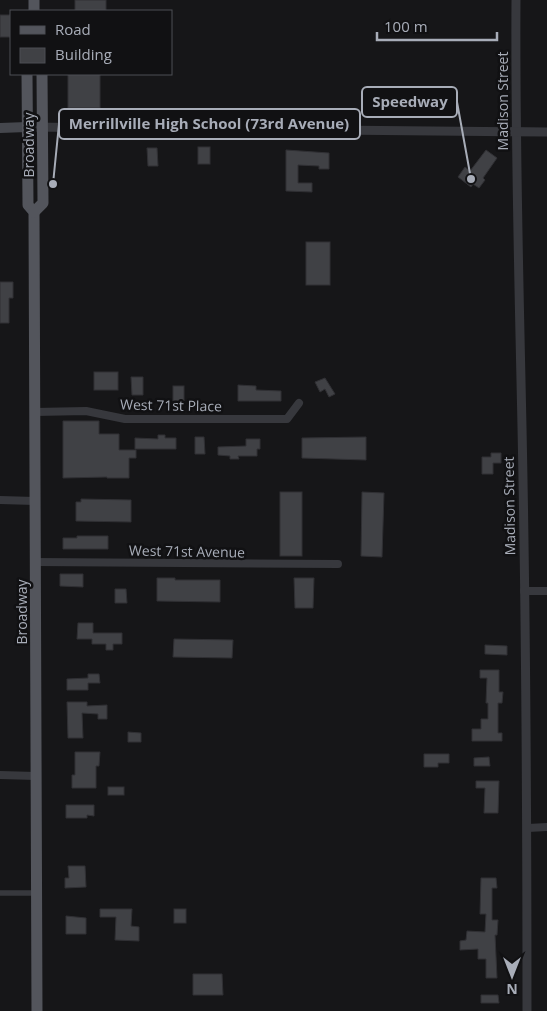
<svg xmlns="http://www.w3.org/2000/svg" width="547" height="1011" viewBox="0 0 547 1011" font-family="'Open Sans',sans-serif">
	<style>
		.building { fill: #404145; stroke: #303034 }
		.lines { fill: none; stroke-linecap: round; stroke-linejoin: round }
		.pedestrian { stroke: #37383d; stroke-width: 5.5 }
		.minor { stroke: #37383d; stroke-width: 8 }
		.tertiary { stroke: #37383d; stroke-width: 9 }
		.secondary { stroke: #45474d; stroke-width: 10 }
		.primary { stroke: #53555c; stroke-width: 11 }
		.labels { text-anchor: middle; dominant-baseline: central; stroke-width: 5; stroke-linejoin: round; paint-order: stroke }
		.street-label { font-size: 14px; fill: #a8adb8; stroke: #111113 }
		.leader { fill: none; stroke: #a8adb8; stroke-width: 2 }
		.callout-dot { fill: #a8adb8; stroke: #111113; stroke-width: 2 }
		.callout { fill: #111113; stroke: #a8adb8; stroke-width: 2 }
		.callout-label { font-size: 15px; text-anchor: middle; font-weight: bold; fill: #a8adb8 }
	</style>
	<rect width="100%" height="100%" fill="#161618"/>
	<g class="building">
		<rect x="75" y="0" width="31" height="11"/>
		<rect x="0" y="15" width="10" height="22"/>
		<rect x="68" y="74" width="32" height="34"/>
		<rect x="198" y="147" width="12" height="17"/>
		<polygon points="147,148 157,148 158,166 148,166"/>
		<polygon points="286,150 329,153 329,169 319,169 319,166 298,165 298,183 312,183 312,192 286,191"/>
		<polygon points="486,150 497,158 483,178 485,180 479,188 473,184 471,187 458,177 465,167 470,171"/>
		<rect x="306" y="242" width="24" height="43"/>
		<polygon points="0,282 13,282 13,298 9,298 9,323 0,323"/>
		<rect x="94" y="372" width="24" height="18"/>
		<polygon points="131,377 143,377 143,395 132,395"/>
		<polygon points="325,378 335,394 329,397 325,389 320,392 315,382"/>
		<polygon points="238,385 256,386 256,390 281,391 281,401 238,401"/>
		<rect x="173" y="386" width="11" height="15"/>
		<polygon points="63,421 99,421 99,434 119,434 119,450 136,450 136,458 129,458 129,478 107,478 107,477 63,478"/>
		<polygon points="158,435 165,435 165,438 176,438 176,449 135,449 135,438 158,439"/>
		<polygon points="195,437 204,437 205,454 195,454"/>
		<polygon points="366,437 366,460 302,458 302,438"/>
		<polygon points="246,439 260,439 260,449 257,449 257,456 238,456 239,459 230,459 230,456 218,455 218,447 246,446"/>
		<polygon points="491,453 501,453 501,463 493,463 493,474 482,474 482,457 491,457"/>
		<rect x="280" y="492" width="22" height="64"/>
		<polygon points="362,492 384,493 382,557 361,556"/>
		<polygon points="81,499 131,500 131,522 76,521 76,502 81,502"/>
		<polygon points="77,536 108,536 108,549 63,549 63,538 77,538"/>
		<polygon points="60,574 83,574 83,587 60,586"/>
		<polygon points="157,578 175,578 175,580 220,580 220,602 157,601"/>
		<polygon points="294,578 314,578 313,608 295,608"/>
		<polygon points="115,589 126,589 127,603 115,603"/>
		<polygon points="78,623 93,623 93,633 122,633 122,644 113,644 113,650 106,650 106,644 92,644 92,639 77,639"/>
		<polygon points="174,639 233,640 232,658 173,657"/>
		<polygon points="485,645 507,646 507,655 485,654"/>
		<polygon points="480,670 499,670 499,692 503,692 502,703 498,703 498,733 502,733 502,741 472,741 472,729 481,729 481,719 488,719 488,703 486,703 487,678 480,678"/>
		<polygon points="88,674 99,674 100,683 88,683 88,690 67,690 67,679 88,678"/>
		<polygon points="67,702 87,702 87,706 107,705 107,719 98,719 98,714 82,713 83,738 68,738"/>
		<polygon points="128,732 141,733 141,742 128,742"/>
		<polygon points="75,752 100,752 99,766 96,766 96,788 72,788 72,775 75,775"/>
		<polygon points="424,754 449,754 449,763 438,763 438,767 424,767"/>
		<polygon points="489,757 490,766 474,766 474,758"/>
		<polygon points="476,781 499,781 498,813 484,813 485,788 476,788"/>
		<rect x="108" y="787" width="16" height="8"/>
		<polygon points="66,805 94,805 94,816 87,815 87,818 66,818"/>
		<polygon points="68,866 85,866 86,887 65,888 65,878 69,878"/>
		<polygon points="481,878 496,878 497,888 492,888 492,920 498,920 497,935 495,935 497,978 486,978 486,959 478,959 478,949 460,950 460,941 466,940 467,931 485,932 486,914 480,914"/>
		<polygon points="100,909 132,909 131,926 139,927 139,941 115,940 116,917 100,917"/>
		<rect x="174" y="909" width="12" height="14"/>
		<polygon points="66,916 86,918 86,934 66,934"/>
		<polygon points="193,974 222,974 223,995 193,995"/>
		<polygon points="481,995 498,995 499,1003 481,1003"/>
	</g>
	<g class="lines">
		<polyline class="pedestrian" points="0,893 36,893"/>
		<g class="minor">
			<polyline points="35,412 86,411 125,419 287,419 299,403"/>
			<polyline points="0,500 35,501"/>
			<polyline points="35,562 338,564"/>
			<polyline points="524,591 547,591"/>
			<polyline points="0,775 36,776"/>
			<polyline points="528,828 547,827"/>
		</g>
		<g class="tertiary">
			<path d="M516 0C515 142 519 284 522 427 526 621 527 816 527 1011"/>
			<polyline points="27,127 547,132"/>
		</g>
		<polyline class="secondary" points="0,128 27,127"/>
		<g class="primary">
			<polyline points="34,0 34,11"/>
			<polyline points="27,74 28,205 34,212 37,1011"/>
			<polyline points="34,212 43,203 42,74"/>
		</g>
	</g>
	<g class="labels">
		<g class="street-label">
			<text transform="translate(502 101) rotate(-90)">Madison Street</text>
			<text transform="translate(28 145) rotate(-90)">Broadway</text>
			<text transform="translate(171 405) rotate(1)">West 71st Place</text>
			<text transform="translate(509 506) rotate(-91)">Madison Street</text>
			<text transform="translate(187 551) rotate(1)">West 71st Avenue</text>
			<text transform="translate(21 612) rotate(-90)">Broadway</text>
		</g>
	</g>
	<path class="leader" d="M471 179L457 102M53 184L59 124"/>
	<g class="callout-dot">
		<circle cx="471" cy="179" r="5"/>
		<circle cx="53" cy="184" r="5"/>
	</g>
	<g class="callout">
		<rect x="362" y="87" width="95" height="30" rx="5"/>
		<rect x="59" y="109" width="301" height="30" rx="5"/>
	</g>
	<g class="callout-label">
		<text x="410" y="107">Speedway</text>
		<text x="209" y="129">Merrillville High School (73rd Avenue)</text>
	</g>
	<rect x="10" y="10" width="162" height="65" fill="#111113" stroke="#4d4f55"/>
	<rect x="20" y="26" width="25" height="8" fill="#53555c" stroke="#4d4f55"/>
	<text x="55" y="35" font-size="15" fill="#a8adb8">Road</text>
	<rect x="20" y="48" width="25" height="15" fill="#404145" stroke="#4d4f55"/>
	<text x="55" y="60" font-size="15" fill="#a8adb8">Building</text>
	<g transform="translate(512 976) rotate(180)" stroke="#111113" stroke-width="4" paint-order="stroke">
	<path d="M0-4L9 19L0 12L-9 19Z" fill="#a8adb8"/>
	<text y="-8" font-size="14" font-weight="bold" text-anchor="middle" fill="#a8adb8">N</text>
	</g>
	<path d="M377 32v8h120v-8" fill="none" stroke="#a8adb8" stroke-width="2.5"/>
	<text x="384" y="32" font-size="15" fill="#a8adb8" stroke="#111113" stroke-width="4" paint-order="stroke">100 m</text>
</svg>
